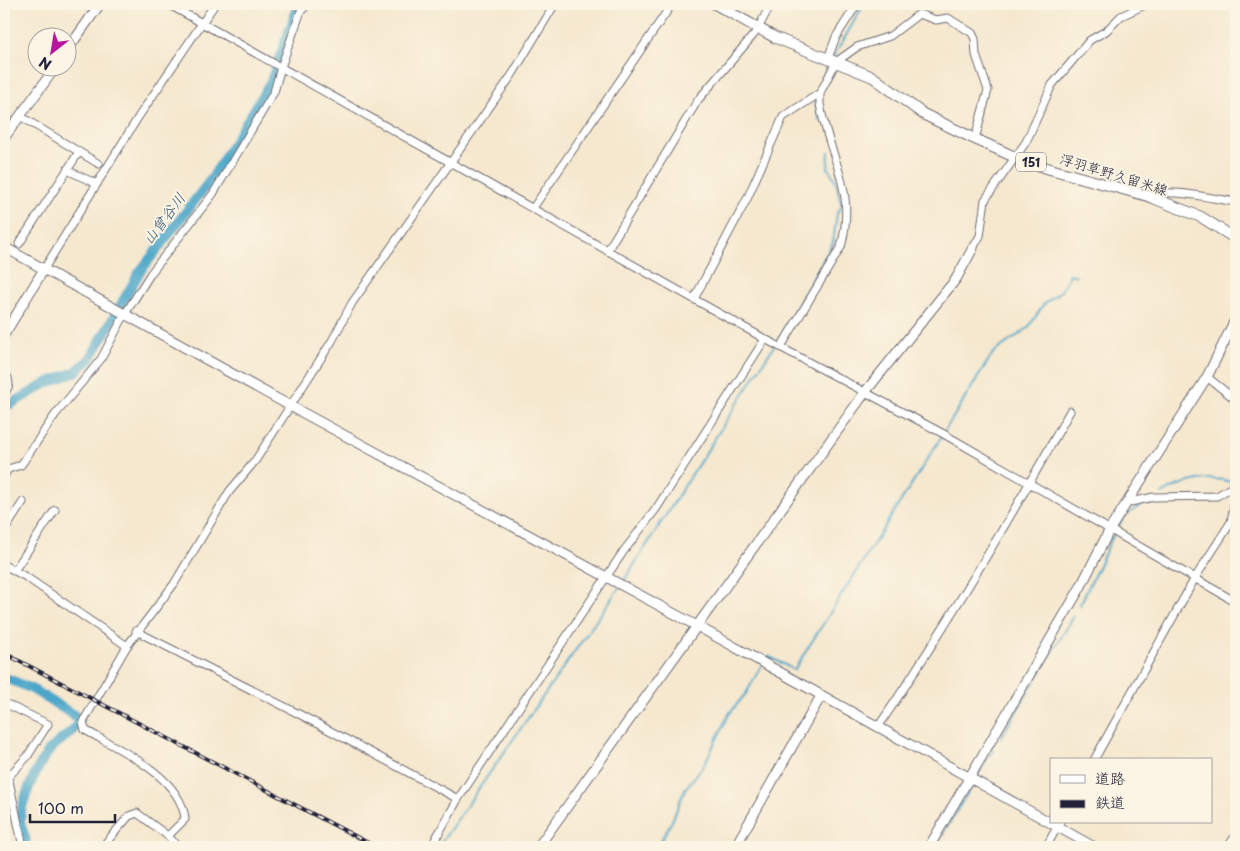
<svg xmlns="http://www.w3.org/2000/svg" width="1240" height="851" viewBox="0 0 1240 851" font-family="'Playpen Sans','Klee One',sans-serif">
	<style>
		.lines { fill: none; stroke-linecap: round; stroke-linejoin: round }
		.stream { stroke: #4ba6c9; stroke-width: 2 }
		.river { stroke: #4ba6c9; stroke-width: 10 }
		.minor-casing { stroke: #6c676f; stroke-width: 9 }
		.tertiary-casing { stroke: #6c676f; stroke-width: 11 }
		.primary-casing { stroke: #6c676f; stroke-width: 12 }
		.minor { stroke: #fff; stroke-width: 7 }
		.tertiary { stroke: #fff; stroke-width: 9 }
		.primary { stroke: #fff; stroke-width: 10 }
		.rail-casing { stroke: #22223b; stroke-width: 4 }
		.rail { stroke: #fcf5e5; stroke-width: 2; stroke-dasharray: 5.5; stroke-linecap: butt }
		.labels { text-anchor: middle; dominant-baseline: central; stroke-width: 4; stroke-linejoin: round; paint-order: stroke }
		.shield { fill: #fcf5e5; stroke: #63616e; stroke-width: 1 }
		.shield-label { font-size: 12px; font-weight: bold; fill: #22223b }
		.street-label { font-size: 14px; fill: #22223b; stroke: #fcf5e5 }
		.water-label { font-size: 15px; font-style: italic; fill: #325774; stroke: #fcf5e5 }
	</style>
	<rect width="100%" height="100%" fill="#fcf5e5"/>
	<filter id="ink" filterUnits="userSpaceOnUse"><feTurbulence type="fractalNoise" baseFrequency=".02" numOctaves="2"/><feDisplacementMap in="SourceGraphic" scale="10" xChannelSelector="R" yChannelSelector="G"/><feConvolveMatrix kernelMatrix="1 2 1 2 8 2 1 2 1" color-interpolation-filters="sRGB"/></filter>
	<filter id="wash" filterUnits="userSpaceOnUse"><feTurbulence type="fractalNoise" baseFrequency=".0096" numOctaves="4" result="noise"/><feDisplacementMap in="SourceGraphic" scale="20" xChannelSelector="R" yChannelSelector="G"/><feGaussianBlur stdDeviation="1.12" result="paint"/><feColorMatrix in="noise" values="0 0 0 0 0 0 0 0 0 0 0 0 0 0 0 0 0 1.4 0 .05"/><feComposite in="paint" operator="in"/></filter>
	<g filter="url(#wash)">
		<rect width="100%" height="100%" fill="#f5e8cf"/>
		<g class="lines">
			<g class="stream">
				<polyline points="833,58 864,4"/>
				<polyline points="818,90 829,64"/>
				<polyline points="815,99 820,121"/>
				<polyline points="777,342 833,243 837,213 842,206 835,179 828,168 829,152"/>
				<polyline points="944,432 993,353 1028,328 1044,304 1061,291 1070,274 1076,276"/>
				<path d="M1162 494C1182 481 1208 475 1232 482"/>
				<polyline points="1116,530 1125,515 1149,501"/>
				<polyline points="623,582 774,346"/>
				<polyline points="1080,605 1114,534"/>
				<polyline points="766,659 768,656 794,670 942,436"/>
				<polyline points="80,719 90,702"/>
				<polyline points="1000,739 1074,616"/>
				<polyline points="977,776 993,750"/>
				<polyline points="438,847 619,588"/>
				<polyline points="657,847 672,821 685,789 704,765 729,714 747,692 761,666"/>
				<polyline points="935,847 973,784"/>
			</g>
			<g class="river">
				<polyline points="4,408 47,383 75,372 90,359 139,273 212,178 257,105 271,81 299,4"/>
				<path d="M4 677 32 689 80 719C74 734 59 739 49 751 37 766 20 803 20 821 21 831 27 837 26 847"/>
			</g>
		</g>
	</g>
	<g filter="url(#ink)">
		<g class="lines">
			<defs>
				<g id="minor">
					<polyline points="168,4 765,339 942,433 1236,602"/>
					<polyline points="828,58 836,37 857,4"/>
					<polyline points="20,116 99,164"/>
					<polyline points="67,170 97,184"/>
					<path d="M1148 196C1167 187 1214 199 1236 202"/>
					<polyline points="533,208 672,4"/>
					<polyline points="19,244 79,152"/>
					<polyline points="973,248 980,236 985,200 1026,142 1052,85 1090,40 1106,31 1121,16 1147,4"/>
					<polyline points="607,251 698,100 756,32 771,4"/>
					<polyline points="44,269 139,116 215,4"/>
					<polyline points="694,299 747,199 783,117 820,93"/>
					<path d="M781 347 841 247C857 188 829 159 820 104V93L836 62 857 47 890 36 919 14 936 20 948 18 972 33 975 39 976 55 988 90 975 139"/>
					<polyline points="4,374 8,378 9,385 4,395"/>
					<polyline points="1207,377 1236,400"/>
					<polyline points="4,476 8,469 21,465 55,415 101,359 125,314 151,273 213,194 274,92 281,67 301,11 308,4"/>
					<polyline points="1126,503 1154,497 1217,496 1232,487 1236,479"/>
					<polyline points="4,531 23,502"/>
					<polyline points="4,565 26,577 127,646"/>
					<polyline points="14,571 55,510"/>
					<polyline points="136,631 297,713 458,799"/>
					<polyline points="4,703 48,724 27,757 8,777"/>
					<path d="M878 727C947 626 1010 519 1070 411"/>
					<polyline points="1094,760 1195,578 1231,522 1236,493 1232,487"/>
					<polyline points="4,772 9,781 23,847"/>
					<path d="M168 836 185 819C181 776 118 749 85 730L83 722 127 646 174 584 229 492 255 461 332 341 352 303 512 75 555 4"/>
					<polyline points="102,847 129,816 137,813 168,836 178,847"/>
					<polyline points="431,847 458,799 623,552 656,509 765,339"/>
					<polyline points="1046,847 1060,822"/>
					<polyline points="1228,847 1236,835"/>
				</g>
				<g id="tertiary">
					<polyline points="68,49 100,4"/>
					<polyline points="4,138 55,68"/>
					<polyline points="4,247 283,402 697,626 1094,847"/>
					<polyline points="4,335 44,269"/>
					<polyline points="538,847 866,391 956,279 973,248"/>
					<polyline points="735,847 821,696"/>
					<polyline points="929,847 1080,588 1110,529 1207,377 1236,318"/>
				</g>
				<polyline id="primary" points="715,4 776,38 873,77 923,114 975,139 1017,158 1050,169 1148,196 1201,217 1236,239"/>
			</defs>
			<use href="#minor" class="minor-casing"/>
			<use href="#tertiary" class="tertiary-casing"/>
			<use href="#primary" class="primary-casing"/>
			<use href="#minor" class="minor"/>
			<use href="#tertiary" class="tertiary"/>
			<use href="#primary" class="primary"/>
			<defs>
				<polyline id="rail" points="4,653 376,847"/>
			</defs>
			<use href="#rail" class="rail-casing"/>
			<use href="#rail" class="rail"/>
		</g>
	</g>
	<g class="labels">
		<rect class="shield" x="1016" y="152.5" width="30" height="19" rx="4"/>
		<g class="shield-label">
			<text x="1031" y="162">151</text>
		</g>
		<g class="street-label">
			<text transform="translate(1114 174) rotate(17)">浮羽草野久留米線</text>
		</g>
		<g class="water-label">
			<text transform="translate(163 218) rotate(-53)">山曾谷川</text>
		</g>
	</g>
	<rect width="1240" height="851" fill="none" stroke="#fcf5e5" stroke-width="20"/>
	<rect x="1050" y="758" width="162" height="65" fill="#fcf5e5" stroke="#a5a1a1"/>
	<rect x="1060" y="775" width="25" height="8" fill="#ffffff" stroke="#a5a1a1"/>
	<text x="1095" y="784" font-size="15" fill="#22223b">道路</text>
	<rect x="1060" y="800" width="25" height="8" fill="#22223b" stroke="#a5a1a1"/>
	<text x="1095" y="808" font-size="15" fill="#22223b">鉄道</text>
	<g transform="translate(52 52) rotate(211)"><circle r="24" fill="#fcf5e5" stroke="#a5a1a1"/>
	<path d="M0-4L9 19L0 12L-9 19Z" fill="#b5179e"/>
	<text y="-8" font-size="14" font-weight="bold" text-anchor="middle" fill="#22223b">N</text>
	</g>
	<path d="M30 814v8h85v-8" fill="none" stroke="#22223b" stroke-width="2.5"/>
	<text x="38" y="814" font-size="15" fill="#22223b" stroke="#fcf5e5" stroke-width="4" paint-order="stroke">100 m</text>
</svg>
